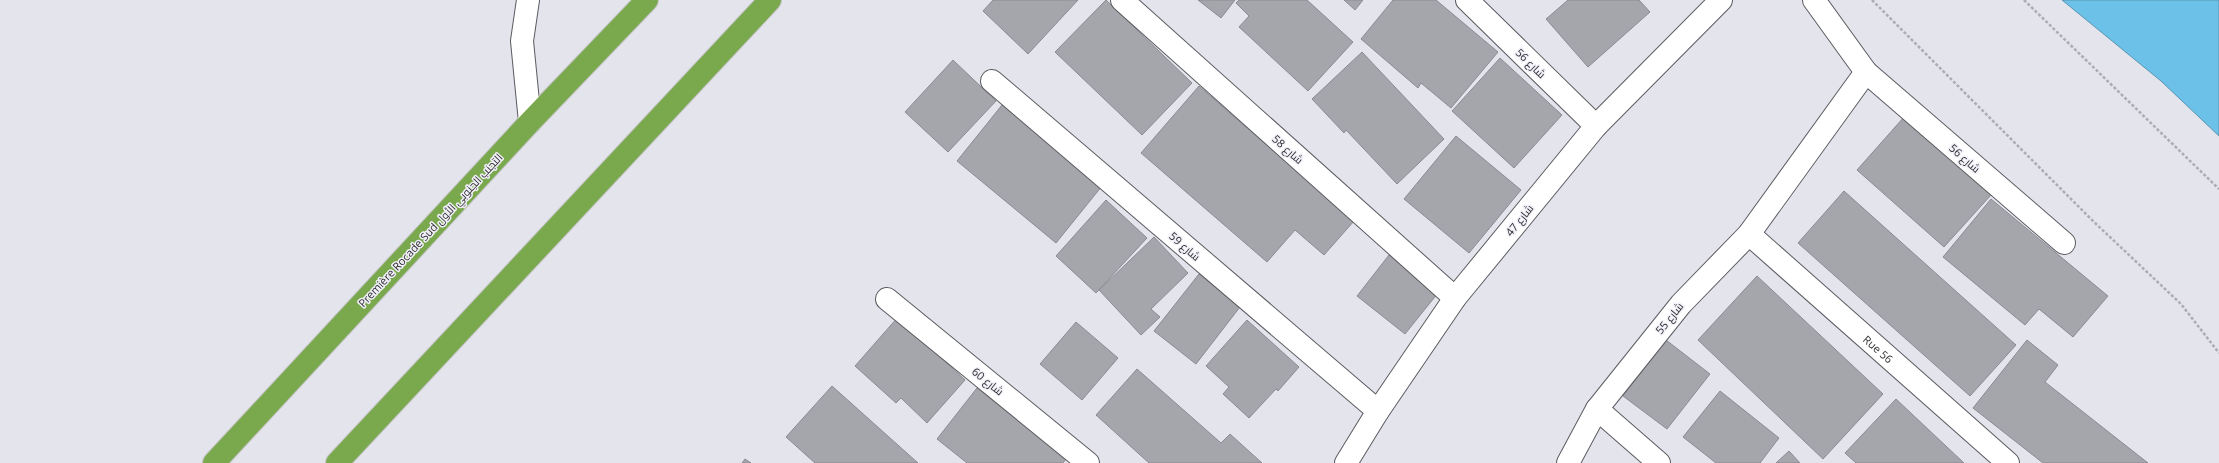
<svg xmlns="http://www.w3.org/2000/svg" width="2219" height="463" viewBox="0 0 2219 463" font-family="'Open Sans',Cairo,sans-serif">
<rect width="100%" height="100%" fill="#e4e4ec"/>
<path fill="#6cc1e9" stroke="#5995b2" d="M2062 0H2219V136L2161 81Z"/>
<path fill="#a5a5ac" stroke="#8b8b92" d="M993 0H1078L1028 54 983 11Z
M1106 0 1192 83 1142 135 1055 52Z
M1198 0H1235L1221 18Z
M1239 0H1307L1353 42 1308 91 1239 27 1249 16 1236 3Z
M1344 0H1363L1355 10Z
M1393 0H1436L1498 52 1451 108 1421 83 1418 88 1361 39Z
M1568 0H1639L1650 12 1588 67 1546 19Z
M1362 52 1444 139 1397 184 1346 130 1344 133 1312 99Z
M1500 58 1562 115 1514 168 1452 111Z
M953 60 996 101 948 152 905 112Z
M1199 86 1354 221 1324 255 1295 230 1267 262 1141 153Z
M1002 105 1102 186 1056 243 957 161Z
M1904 117 1991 195 1944 247 1857 170Z
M1456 136 1521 190 1469 253 1404 199Z
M1844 191 2016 345 1970 396 1798 243Z
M1991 199 2108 296 2073 337 2039 309 2025 325 1943 257Z
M1106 200 1147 238 1096 293 1056 256Z
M1154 237 1188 273 1151 309 1160 317 1141 335 1099 290Z
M1389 255 1438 293 1405 334 1357 296Z
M1199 274 1240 307 1196 364 1154 331Z
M1757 276 1883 394 1823 459 1698 340Z
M898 317 965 380 927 423 901 398 896 403 855 366Z
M1247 320 1299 367 1278 391 1276 389 1249 418 1223 394 1229 387 1206 366Z
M1076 322 1118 358 1082 400 1040 364Z
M1666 340 1710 374 1667 429 1623 396Z
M2027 340 2058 365 2045 382 2148 463H2043L1973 408Z
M1137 369 1221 443 1230 434 1262 463H1149L1096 415Z
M832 386 918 463H815L786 437Z
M977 388 1066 459 1063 463H967L937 439Z
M1720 391 1779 438 1760 463H1716L1683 437Z
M1896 399 1964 463H1856L1845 453Z
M1789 451 1800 463H1776Z
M745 459 751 463H742Z"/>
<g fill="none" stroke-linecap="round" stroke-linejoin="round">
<defs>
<g id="street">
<path d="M528 0 522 41 530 122"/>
<path d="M1122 0 1455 298"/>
<path d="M1467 0 1596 126"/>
<path d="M1814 0 1866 72 2064 243"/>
<path d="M992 81 1378 411"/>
<path id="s1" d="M1749 234 2008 463"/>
<path d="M887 299 1088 463"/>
<path d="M1597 409 1659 463"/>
<path d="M1346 463 1378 411 1455 298 1596 126 1721 0"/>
<path d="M1568 463 1597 409 1681 304 1749 234 1866 72"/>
</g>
<path id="highway" d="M214 463 530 122 647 0
M337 463 770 0"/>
</defs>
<use href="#street" stroke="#5b5b61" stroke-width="24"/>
<use href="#highway" stroke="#c4c4c5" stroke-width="24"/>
<path stroke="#acacb3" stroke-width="2.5" stroke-dasharray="3 2" stroke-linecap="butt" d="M1872 0 2094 222 2181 304 2219 353
M2024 0 2219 189"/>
<use href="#street" stroke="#fff" stroke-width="22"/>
<use href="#highway" stroke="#7aa94d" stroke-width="22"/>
</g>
<g text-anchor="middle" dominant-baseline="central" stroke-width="3" stroke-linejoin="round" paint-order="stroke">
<g font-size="11" fill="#2e2e31" stroke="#f2f1f9">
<text transform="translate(1531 63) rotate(44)">شارع 56</text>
<text transform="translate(1288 149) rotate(42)">شارع 58</text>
<text transform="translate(1965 158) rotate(41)">شارع 56</text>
<text transform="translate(1519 220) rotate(-51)">شارع 47</text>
<text transform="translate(430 230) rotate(-47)">Première Rocade Sud التجنب الجنوبي الأول</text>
<text transform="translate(1185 246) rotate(41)">شارع 59</text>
<text transform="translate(1669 318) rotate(-51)">شارع 55</text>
<text stroke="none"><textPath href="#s1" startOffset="173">Rue 56</textPath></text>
<text transform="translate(988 381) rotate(39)">شارع 60</text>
</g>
</g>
</svg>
